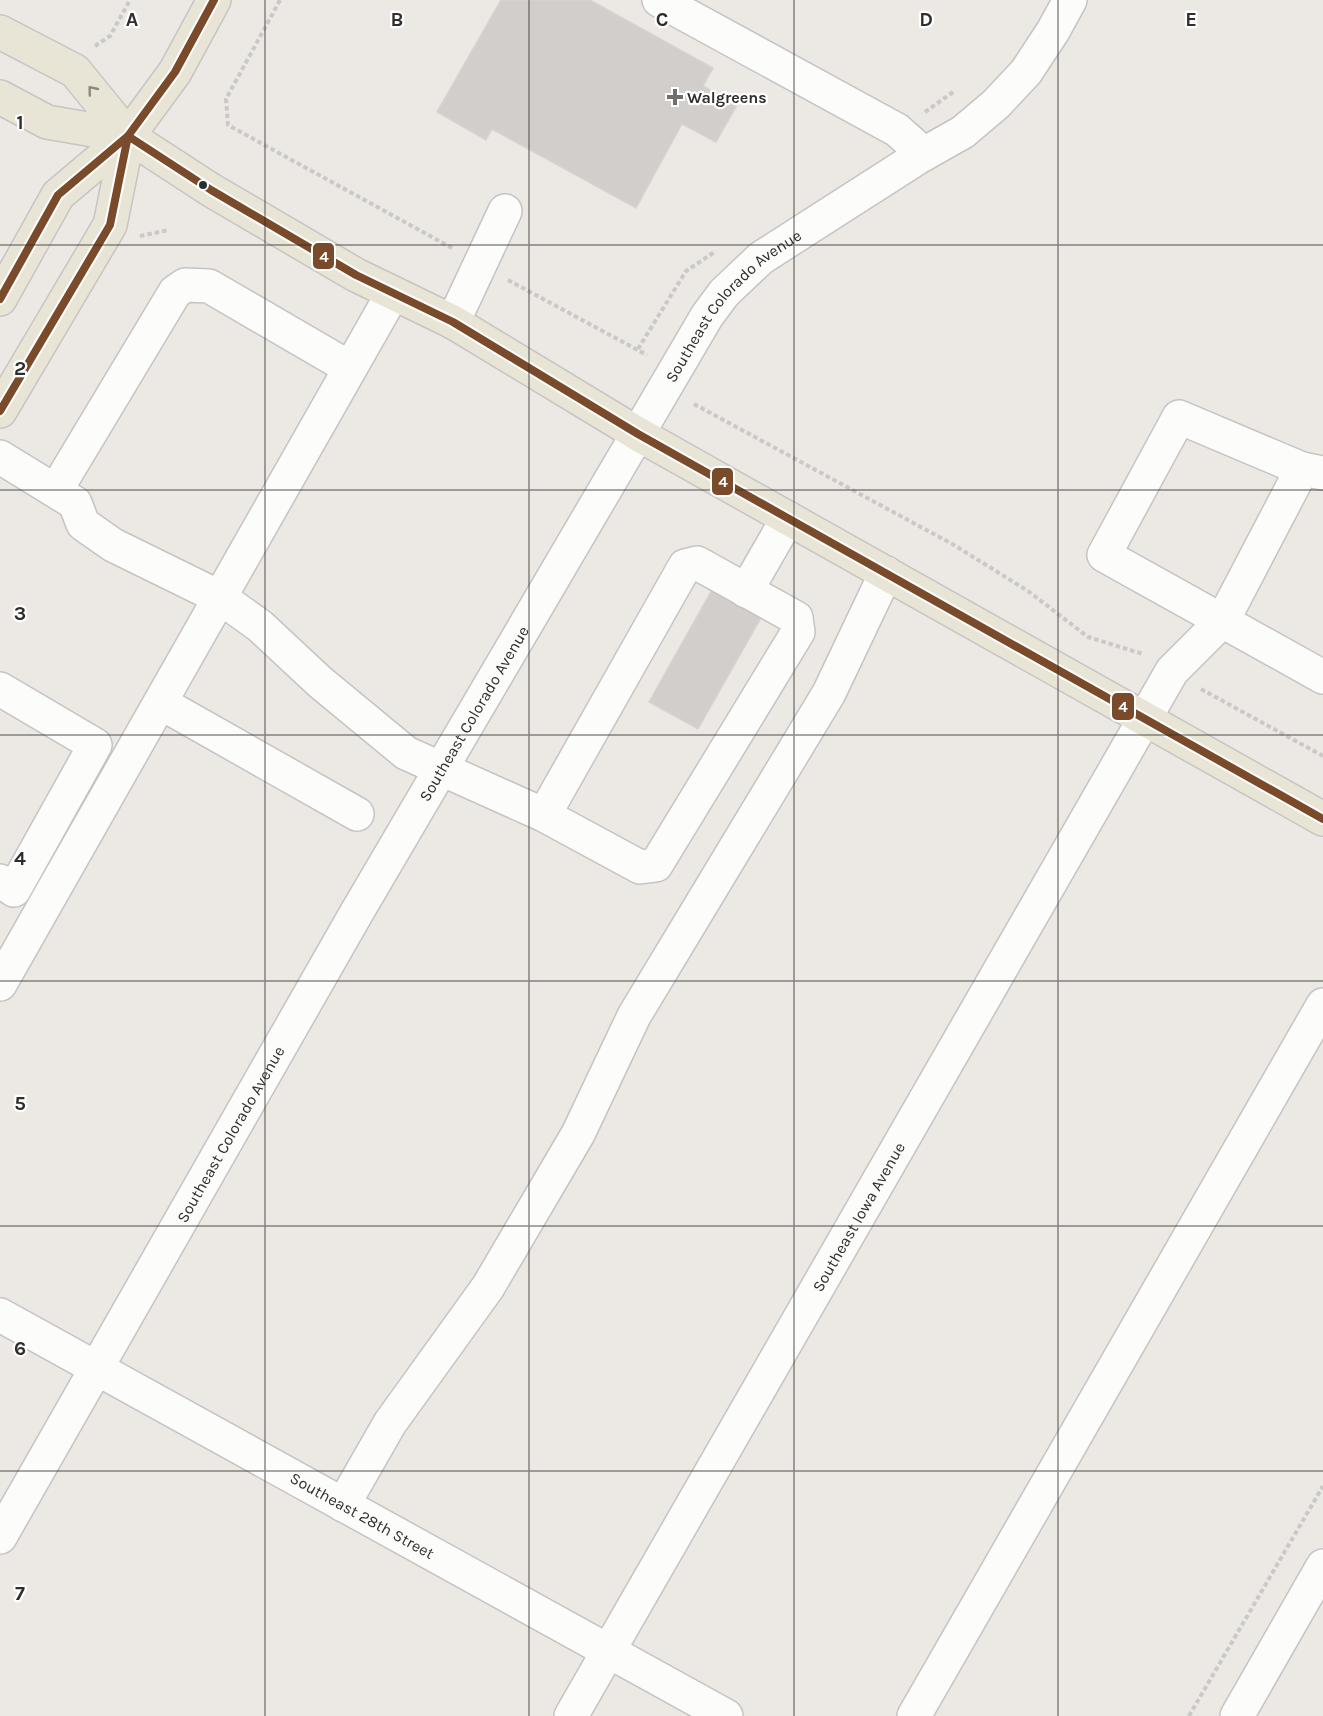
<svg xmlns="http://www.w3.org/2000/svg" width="1323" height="1716" viewBox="0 0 1323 1716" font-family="Karla,sans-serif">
<rect width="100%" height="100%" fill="#ece8e4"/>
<path fill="#d1cecb" stroke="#d7d4d0" stroke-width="1.5" d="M501 0H590L713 68 703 86 737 105 716 142 682 124 636 208 492 129 486 140 437 112Z
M713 588 762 616 698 729 649 702Z"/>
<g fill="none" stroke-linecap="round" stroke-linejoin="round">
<defs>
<g id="minor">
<path d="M659 0 897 130 924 154"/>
<path d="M453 322 505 211"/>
<path d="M0 457 75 503 83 524 113 545 221 598 260 626 320 682 406 753 544 815 640 867 656 865 798 632 796 618 697 563 685 566 544 815"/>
<path d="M1323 473 1302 469 1179 417 1104 555 1323 677"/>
<path d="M56 490 175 292 185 285 209 286 350 368"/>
<path d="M746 591 788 518"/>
<path d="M0 689 95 745 14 890 0 881"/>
<path d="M161 703 357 814"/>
<path d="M0 984 393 293"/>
<path id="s1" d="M0 1315 726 1716"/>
<path d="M343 1505 390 1423 488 1287 578 1134 634 1016 829 693 886 573"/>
<path id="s2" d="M0 1537 357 912 707 316 724 293 761 258 917 158 963 132 996 104 1026 72 1053 31 1070 0"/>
<path id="s3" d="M571 1716 1172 671 1223 620 1302 469"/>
<path d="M914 1716 1323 1005"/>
<path d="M1237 1716 1323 1566"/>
</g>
<path id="major" d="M0 32 75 71 128 136 211 190 356 275 453 322 638 434 1323 819
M0 97 47 122 128 136
M0 299 58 195 128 136 175 72 214 0
M0 411 110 225 128 136"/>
</defs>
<use href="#minor" stroke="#c5c4c5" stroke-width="36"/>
<use href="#major" stroke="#c6c5c4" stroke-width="36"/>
<path stroke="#c9c9c8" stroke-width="4" stroke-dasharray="4.5 3" stroke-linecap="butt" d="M280 0 226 99 228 125 452 248
M95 46 110 36 130 0
M925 112 953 92
M140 236 169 230
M508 280 647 355
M638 349 686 271 716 251
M694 404 954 545 1028 591 1088 637 1143 654
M1201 689 1323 756
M1189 1716 1323 1486"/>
<use href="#minor" stroke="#fcfcfb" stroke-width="33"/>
<use href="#major" stroke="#e8e4d6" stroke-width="33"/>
<defs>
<path id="bus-1" d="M128 136 211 190 356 275 453 322 638 434 1323 819
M0 299 58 195 128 136 175 72 214 0
M0 411 110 225 128 136"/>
</defs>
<use href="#bus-1" stroke="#fff" stroke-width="12"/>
<use href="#bus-1" stroke="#7a4b2a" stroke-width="8"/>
</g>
<defs><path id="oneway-chevron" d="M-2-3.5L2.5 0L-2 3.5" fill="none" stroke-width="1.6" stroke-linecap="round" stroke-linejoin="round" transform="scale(1.5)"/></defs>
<use stroke="#8b8982" href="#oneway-chevron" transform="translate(92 90) rotate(-129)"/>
<path fill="none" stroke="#2e2e2e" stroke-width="1.5" stroke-opacity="0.55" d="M265 0V1716M529 0V1716M794 0V1716M1058 0V1716M0 245H1323M0 490H1323M0 735H1323M0 981H1323M0 1226H1323M0 1471H1323"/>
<path fill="#706f6e" stroke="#fff" stroke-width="2" d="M672 88h6v6h6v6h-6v6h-6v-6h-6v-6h6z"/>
<circle fill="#2e2e2e" stroke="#fff" stroke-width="2" cx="203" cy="185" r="5"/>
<g text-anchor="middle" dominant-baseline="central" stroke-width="4.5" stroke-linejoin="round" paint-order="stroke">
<g font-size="16" font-weight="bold" fill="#2e2e2e" stroke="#fff" text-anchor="start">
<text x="687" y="97">Walgreens</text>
</g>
<g font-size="16" fill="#2e2e2e" stroke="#fff">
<text stroke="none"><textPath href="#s2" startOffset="1436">Southeast Colorado Avenue</textPath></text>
<text stroke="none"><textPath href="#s2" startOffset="950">Southeast Colorado Avenue</textPath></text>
<text stroke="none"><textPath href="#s2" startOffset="464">Southeast Colorado Avenue</textPath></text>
<text stroke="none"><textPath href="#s3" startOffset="576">Southeast Iowa Avenue</textPath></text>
<text stroke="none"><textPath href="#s1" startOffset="414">Southeast 28th Street</textPath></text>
</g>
</g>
<g font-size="20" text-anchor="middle" font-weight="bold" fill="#2e2e2e" stroke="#fff" stroke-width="4.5" stroke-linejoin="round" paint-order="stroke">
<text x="132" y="26">A</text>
<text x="397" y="26">B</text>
<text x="662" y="26">C</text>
<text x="926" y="26">D</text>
<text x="1191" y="26">E</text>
<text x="20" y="129">1</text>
<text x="20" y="375">2</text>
<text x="20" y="620">3</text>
<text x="20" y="865">4</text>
<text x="20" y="1110">5</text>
<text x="20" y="1355">6</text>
<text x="20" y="1600">7</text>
</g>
<g stroke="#fff" stroke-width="2">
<rect x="312" y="242" width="23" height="28" rx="6" fill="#7a4b2a"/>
<rect x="711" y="467" width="23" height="29" rx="6" fill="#7a4b2a"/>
<rect x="1111" y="692" width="24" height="29" rx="6" fill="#7a4b2a"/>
</g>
<g font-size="16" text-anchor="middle" font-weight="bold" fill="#fff">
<text x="324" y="262">4</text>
<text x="723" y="487">4</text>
<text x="1123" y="712">4</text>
</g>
</svg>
